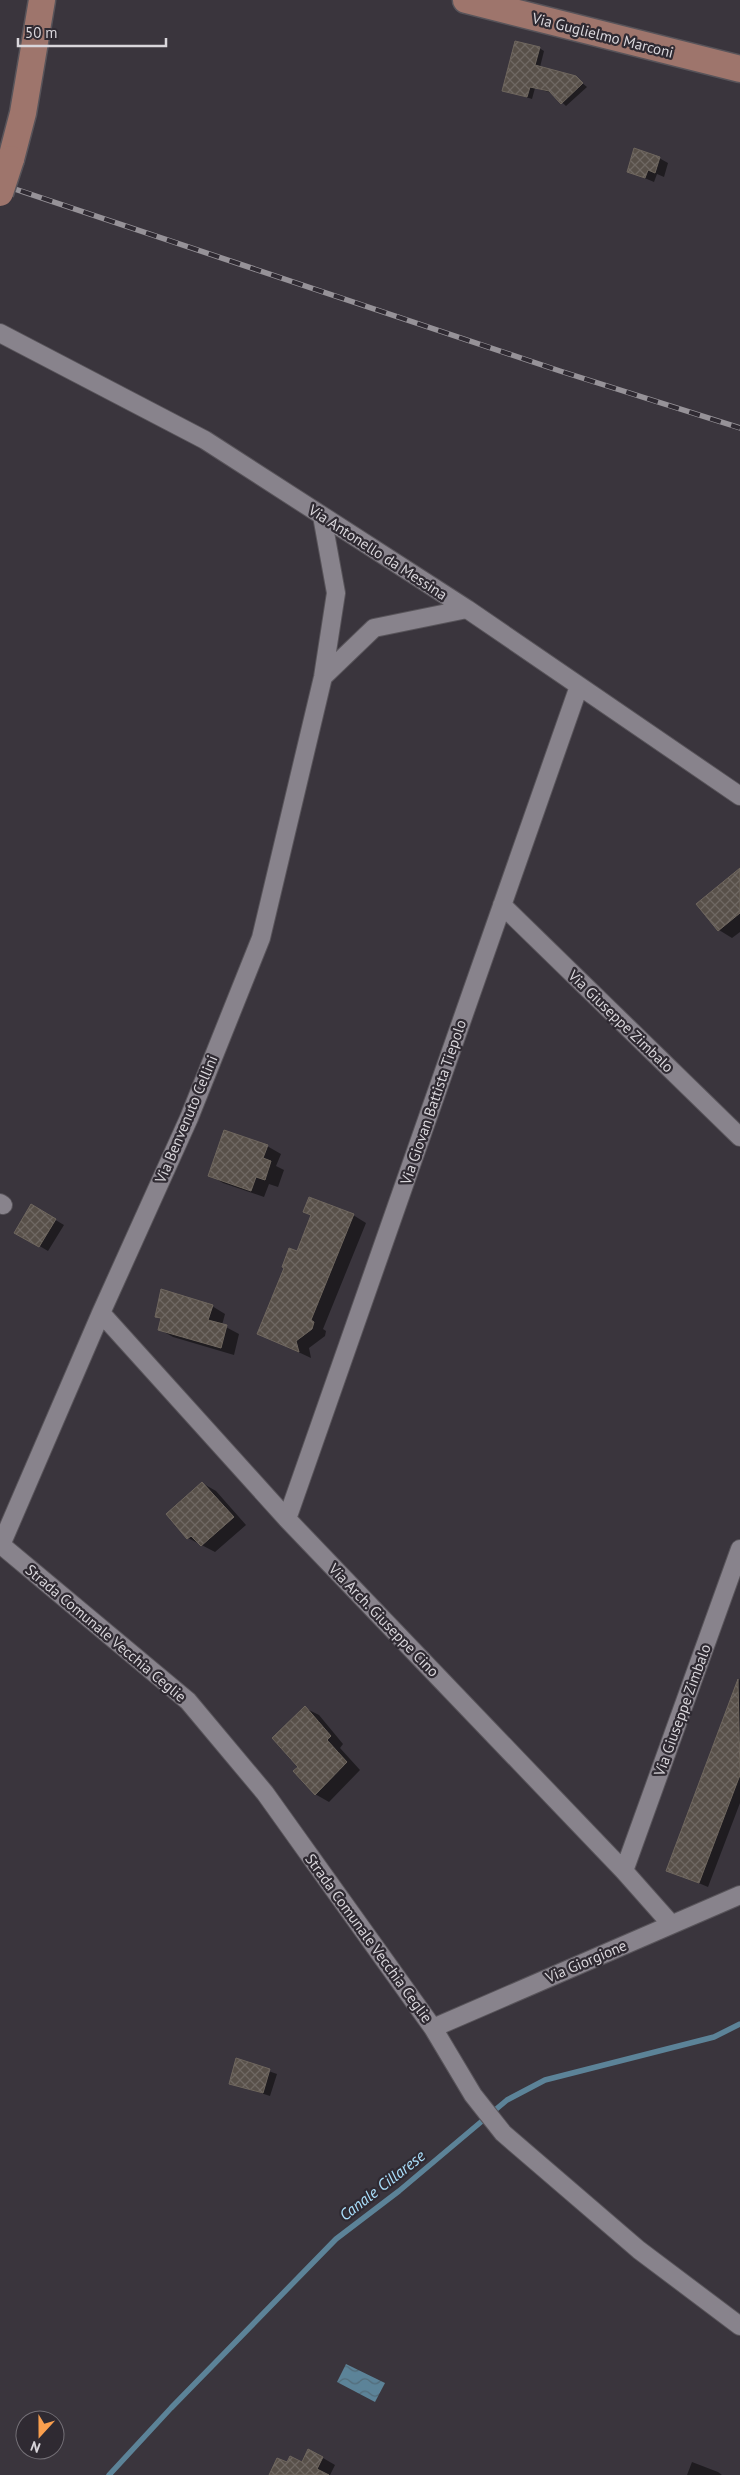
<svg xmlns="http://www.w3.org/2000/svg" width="740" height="2475" viewBox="0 0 740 2475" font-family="'PT Sans',sans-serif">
<defs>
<pattern id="water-waves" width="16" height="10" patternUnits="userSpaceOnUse" patternTransform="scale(1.25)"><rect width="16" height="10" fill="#5c8398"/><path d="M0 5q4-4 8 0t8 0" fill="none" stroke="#536c7a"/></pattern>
<pattern id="building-cross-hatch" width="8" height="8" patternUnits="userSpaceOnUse" patternTransform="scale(1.25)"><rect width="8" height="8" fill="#585049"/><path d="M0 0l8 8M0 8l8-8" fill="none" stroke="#6f6863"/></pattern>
</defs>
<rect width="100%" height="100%" fill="#3a353d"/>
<path fill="url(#water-waves)" d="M346 2364 385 2383 375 2402 337 2382Z"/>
<path fill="#0007" d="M539 48 544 51 540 67 575 77 587 87 566 106 552 93 535 88 532 99 504 90Z
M659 158 668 163 664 177 657 174 654 182 628 171Z
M740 870V932L732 938 719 930 698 904Z
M267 1146 281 1154 276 1166 284 1170 278 1187 269 1184 264 1197 223 1183 210 1175Z
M32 1206 64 1225 48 1251 16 1232Z
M305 1212 353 1215 366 1223 323 1329 326 1331 325 1336 309 1348 311 1358 258 1333 298 1253 312 1216Z
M212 1306 225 1314 222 1325 239 1334 234 1355 173 1337 159 1329 162 1319 157 1316Z
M202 1483 216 1491 246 1525 215 1552 188 1538Z
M740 1678V1803L708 1887 668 1870Z
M305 1708 319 1715 343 1744 340 1748 360 1770 329 1802 315 1794 299 1767Z
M237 2060 277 2074 270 2096 230 2083Z
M323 2458 335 2465 330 2475H272L287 2464H302Z
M692 2462 718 2472 722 2475H687Z"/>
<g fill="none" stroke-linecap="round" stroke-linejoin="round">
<path stroke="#5c8398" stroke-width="5.5" d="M109 2475 171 2408 336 2239 399 2191 507 2100 545 2080 714 2037 740 2024"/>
</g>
<path fill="url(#building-cross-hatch)" stroke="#6e665e" d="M515 41 540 47 535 65 576 76 583 83 561 104 549 91 530 87 527 97 502 91Z
M634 148 660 157 655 173 648 170 645 178 627 172Z
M740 868V913L718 931 696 904Z
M224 1130 268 1145 263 1158 271 1161 265 1180 256 1177 251 1191 208 1176Z
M309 1197 354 1214 311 1320 314 1322 312 1329 296 1341 299 1352 257 1334 284 1268 282 1267 289 1248 297 1251 311 1215 303 1212Z
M31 1204 56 1219 39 1247 14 1233Z
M161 1289 213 1305 208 1320 227 1325 221 1348 158 1330 161 1318 155 1317Z
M202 1482 234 1517 201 1546 191 1536 187 1539 166 1514Z
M738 1679 740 1775 699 1883 666 1871Z
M305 1706 331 1736 327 1740 347 1762 315 1795 293 1771 298 1767 272 1738Z
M236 2058 270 2069 263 2093 229 2084Z
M308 2449 323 2457 317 2469 329 2475H269L277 2458 287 2462 290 2456 302 2462Z"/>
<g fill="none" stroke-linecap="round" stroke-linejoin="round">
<defs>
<path id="street" d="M0 333 205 440 467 609 740 796
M323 677 374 628 467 609
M502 905 740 1137
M0 1203 3 1205
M101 1313 287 1519 624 1871 671 1924
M287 1519 579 686
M0 1544 188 1701 265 1793 433 2028 473 2095 503 2133 639 2250 740 2326
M1 1545 101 1313 189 1118 261 938 323 677 336 593 322 516
M624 1871 740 1549
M433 2028 740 1895"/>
<path id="secondary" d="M466 0 740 69
M11 159 23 113 42 0"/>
</defs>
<use href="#street" stroke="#58545a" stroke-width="20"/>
<use href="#secondary" stroke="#58545a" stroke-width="29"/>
<use href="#street" stroke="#88838c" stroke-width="18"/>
<use href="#secondary" stroke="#9e756c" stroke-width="26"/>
<defs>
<path id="rail" d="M0 184 560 371 740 428"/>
</defs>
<use href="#rail" stroke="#969298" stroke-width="5.5"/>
<use href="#rail" stroke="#2f2a32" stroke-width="4" stroke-dasharray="11" stroke-linecap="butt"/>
<defs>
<path id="secondary-bridge" d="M0 193 11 159"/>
</defs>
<use href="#secondary-bridge" stroke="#58545a" stroke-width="29" stroke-linecap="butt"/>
<use href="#secondary-bridge" stroke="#9e756c" stroke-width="26"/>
</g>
<g text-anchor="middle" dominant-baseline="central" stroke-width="4.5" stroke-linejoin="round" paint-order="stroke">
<g font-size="15" fill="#d9d6db" stroke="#2f2a32">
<text transform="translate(603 35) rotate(14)">Via Guglielmo Marconi</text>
<text transform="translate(378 552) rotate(33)">Via Antonello da Messina</text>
<text transform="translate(621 1021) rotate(44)">Via Giuseppe Zimbalo</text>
<text transform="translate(433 1102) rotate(-71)">Via Giovan Battista Tiepolo</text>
<text transform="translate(186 1119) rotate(-67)">Via Benvenuto Cellini</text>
<text transform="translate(384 1620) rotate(46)">Via Arch. Giuseppe Cino</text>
<text transform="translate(106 1633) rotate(40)">Strada Comunale Vecchia Ceglie</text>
<text transform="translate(682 1710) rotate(-70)">Via Giuseppe Zimbalo</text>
<text transform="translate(369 1938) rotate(54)">Strada Comunale Vecchia Ceglie</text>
<text transform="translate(586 1961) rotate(-23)">Via Giorgione</text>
</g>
<g font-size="16" font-style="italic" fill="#abe0fd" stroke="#2f2a32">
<text transform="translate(382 2185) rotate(-38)">Canale Cillarese</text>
</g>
</g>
<g transform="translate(40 2435) rotate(201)"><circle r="24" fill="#2f2a32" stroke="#736f76"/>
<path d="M0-4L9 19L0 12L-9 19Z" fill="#fa9f4e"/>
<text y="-8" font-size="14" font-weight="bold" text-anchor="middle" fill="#d9d6db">N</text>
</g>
<path d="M18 38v8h148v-8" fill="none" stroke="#d9d6db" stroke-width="2.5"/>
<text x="25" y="38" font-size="15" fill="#d9d6db" stroke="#2f2a32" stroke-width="4" paint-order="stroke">50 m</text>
</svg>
